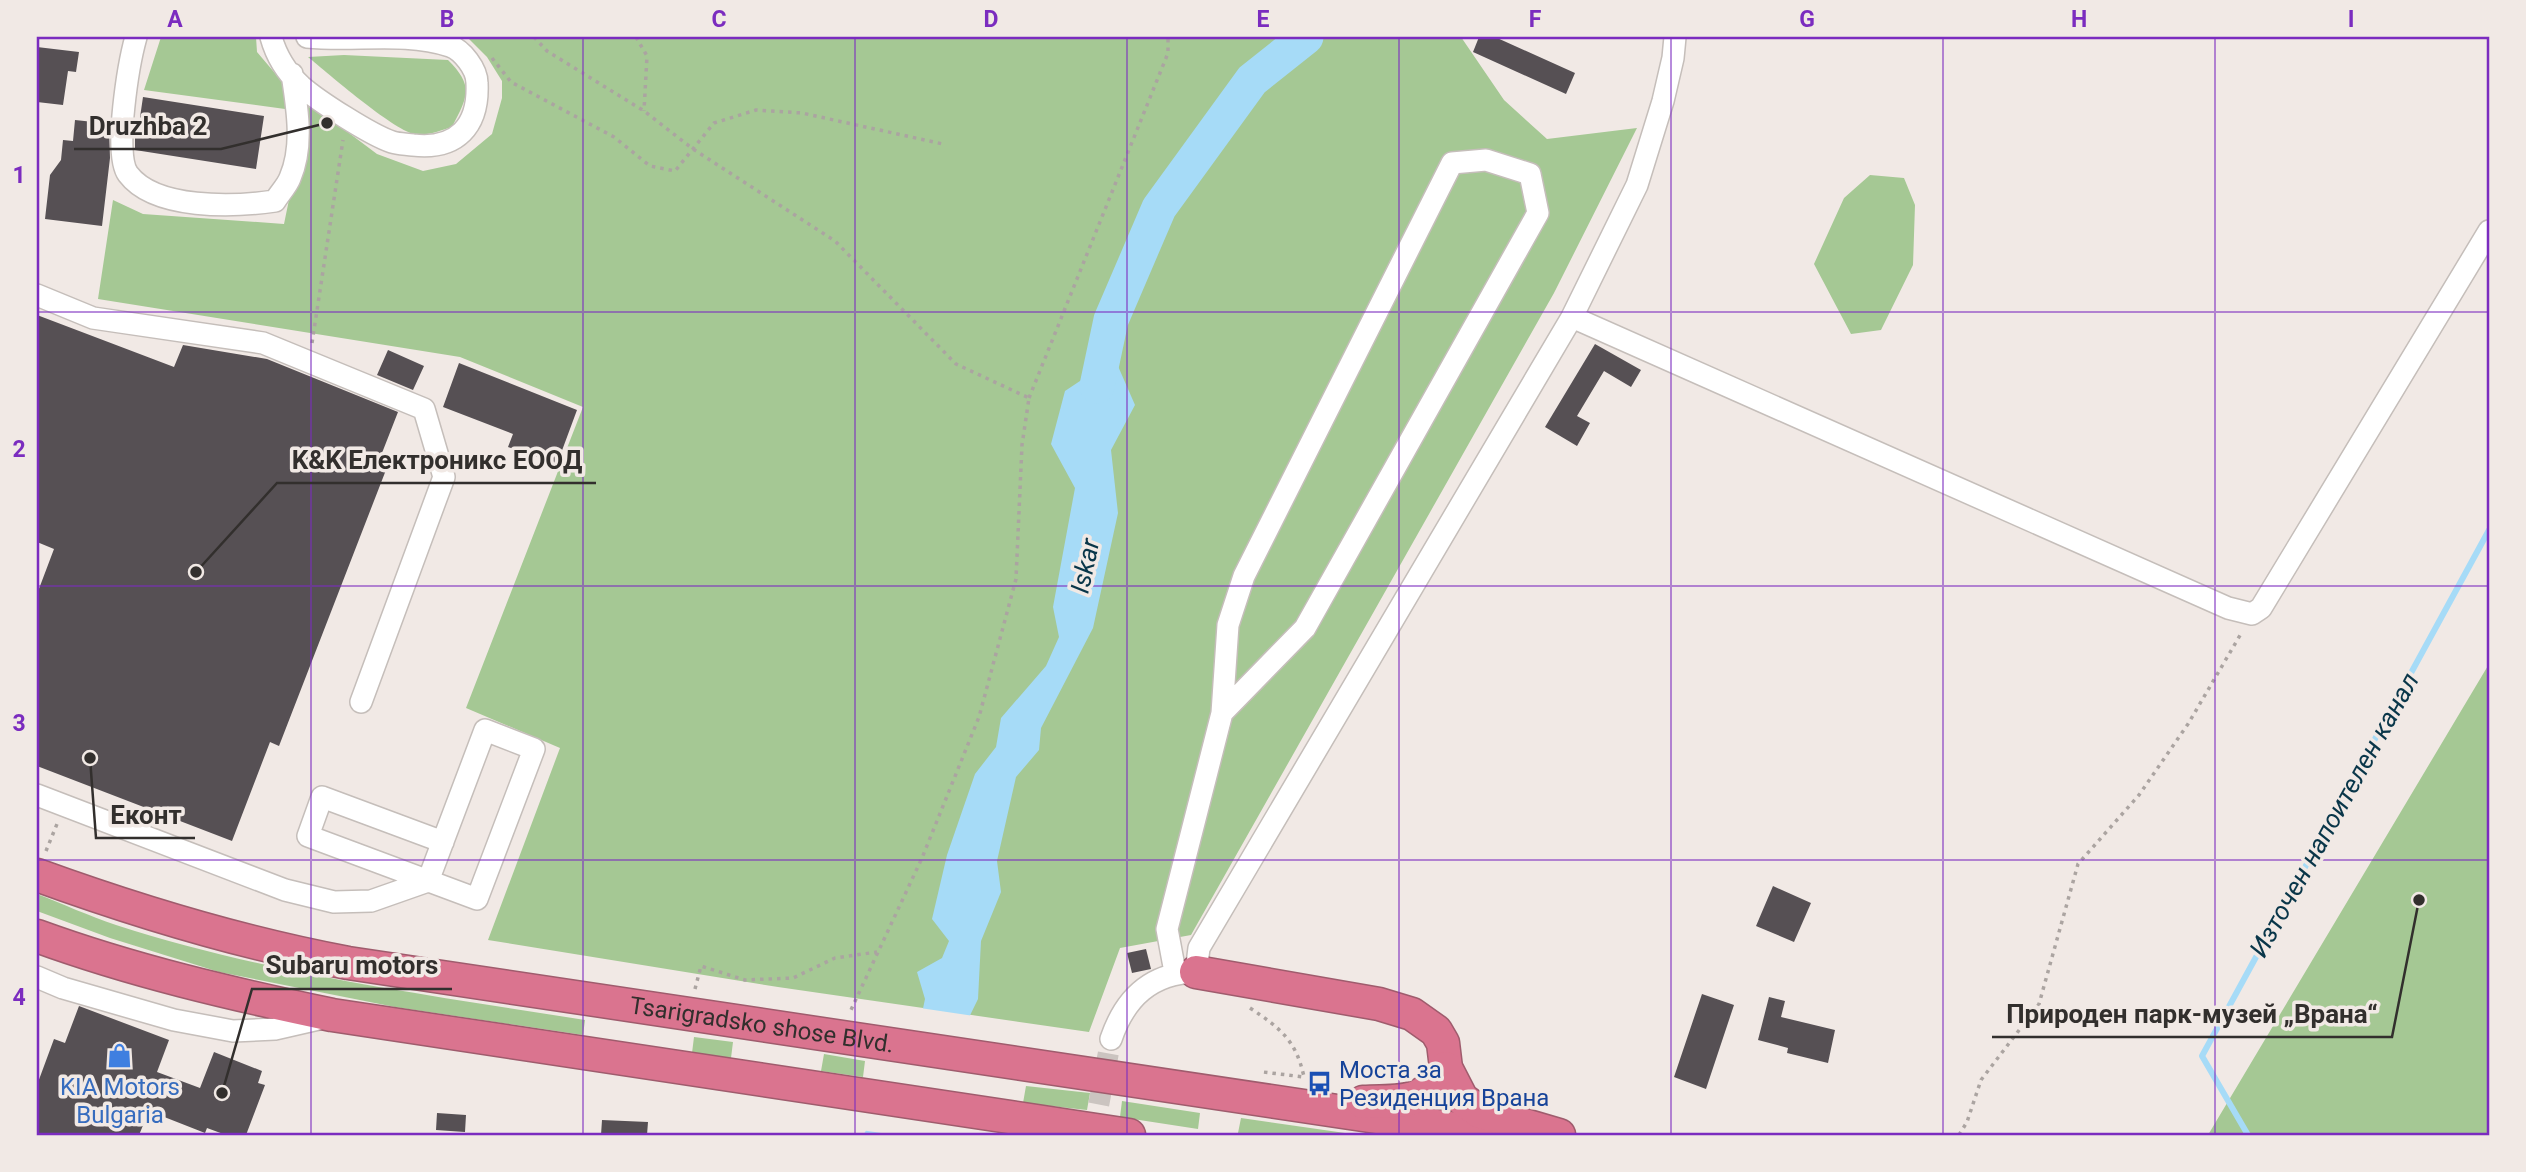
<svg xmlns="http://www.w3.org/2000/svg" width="2526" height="1172" viewBox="0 0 2526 1172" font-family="Roboto,sans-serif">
<rect width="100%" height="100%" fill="#f1e9e5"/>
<path fill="#a5c894" d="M161 37H256L257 52 285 85 377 154 423 171 456 164 492 134 502 98V81L487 57 469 39 458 37H1461L1504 100 1547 139 1637 128 1554 293 1191 935 1120 948 1089 1032 778 987 488 940 560 748 466 708 583 407 460 357 98 299 113 200 143 214 284 224 307 112 144 90Z
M344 55 448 60C474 86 468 96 452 127 439 131 428 136 414 134 392 129 329 74 308 57Z
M1870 175 1904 178 1915 205 1913 265 1881 330 1851 334 1814 264 1844 198Z
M2489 664V1135H2208Z
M37 894C63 904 89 916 116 925 268 974 428 995 585 1020L583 1035 395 1007 219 972 110 938 37 911Z
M694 1037 733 1042 731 1058 692 1053Z
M824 1054 865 1061 863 1077 821 1071Z
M1026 1086 1090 1093 1087 1110 1023 1103Z
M1122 1101 1200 1113 1198 1129 1120 1117Z
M1241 1118 1359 1135H1251L1238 1133Z"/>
<path fill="#a6dbf7" d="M1107 341 1135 405 1111 450 1118 513 1093 628 1041 728 1039 750 1016 777 997 861 1001 892 981 941 978 999 958 1040 938 1135H863L911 1065 925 999 917 972 942 958 949 941 932 919 947 855 975 774 996 747 1001 718 1046 666 1059 637 1053 607 1075 488 1051 444 1065 391 1089 375Z"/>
<path fill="#f1e9e5" d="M920 1008 974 1016 961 1041 942 1135H895L861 1130 907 1064Z"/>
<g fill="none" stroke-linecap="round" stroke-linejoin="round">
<path stroke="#a6dbf7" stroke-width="6" d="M2248 1135 2202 1056 2489 530"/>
<path stroke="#a6dbf7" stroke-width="35" d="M1097 386 1111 320 1159 208 1252 80 1306 37"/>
</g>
<path fill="#565054" d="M1479 37H1495L1575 73 1566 94 1473 52Z
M37 47 79 52 76 72 68 71 63 105 37 102Z
M143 97 264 116 256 169 135 150V131H138Z
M75 120 103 123V128H109L110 158 102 226 45 219 50 175 61 160 63 140 73 141Z
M37 315 174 367 183 345 267 359 398 412 382 453 391 457 279 746 270 742 232 841 37 766V594L54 549 37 542Z
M1595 344 1641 370 1631 387 1604 371 1577 416 1590 423 1577 446 1545 427Z
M388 350 424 366 413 390 377 375Z
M459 363 577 410 557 464 508 447 513 434 443 407Z
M1773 886 1811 903 1794 942 1756 926Z
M1146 949 1151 969 1132 973 1127 953Z
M1702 994 1734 1005 1706 1089 1674 1077Z
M1769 997 1785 1001 1781 1017 1835 1030 1828 1063 1787 1053 1788 1048 1758 1040Z
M79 1006 169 1040 157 1072 200 1088 214 1052 262 1071 258 1083 265 1085 246 1135H226L207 1128 205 1133 149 1111 139 1135H37V1085L54 1039 65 1043Z
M437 1113 466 1115 465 1132 436 1130Z
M602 1120 648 1122 647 1135H601Z"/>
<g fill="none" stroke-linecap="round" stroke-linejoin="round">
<path stroke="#cbc4c0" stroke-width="21" stroke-dasharray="21 10" stroke-linecap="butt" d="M1093 1135 1111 1039"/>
<defs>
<path id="minor" d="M136 37C129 62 113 154 128 174 155 210 234 207 275 201 279 194 287 186 290 178 304 146 297 107 292 74
M271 37C276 55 287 73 301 86 318 101 371 135 392 142 398 144 406 144 413 145 457 150 479 126 477 83 477 69 462 50 450 46 403 31 354 42 307 37
M37 295 93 318 263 343 424 409 444 477 361 702
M1572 317 2228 608 2252 614 2261 608 2489 231
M37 795 285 890 334 902 371 901 428 881 485 730 534 749 477 899 308 836 322 797 443 842
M1175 972 1167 929 1222 713 1228 625 1244 576 1452 163 1486 160 1530 174 1538 213 1305 628 1222 713
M37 977 63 988 174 1020 233 1031 275 1029 323 1018
M1111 1039C1125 998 1151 973 1196 972L1199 948 1572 317 1637 185 1663 101 1673 58 1675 37"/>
<g id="highway">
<path id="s1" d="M37 875C139 912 241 943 348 963L1497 1135"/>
<path d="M37 936C133 971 232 994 332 1015L1129 1135"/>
<path d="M1196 972 1379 1004 1412 1014 1436 1031 1443 1043 1446 1068 1462 1099 1480 1112 1559 1135"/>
<path d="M1363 1102C1406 1100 1421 1106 1446 1068"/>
</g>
</defs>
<use href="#minor" stroke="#c5beba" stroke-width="24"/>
<use href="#highway" stroke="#9f5c6d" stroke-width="35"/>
<path stroke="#aba4a1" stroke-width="3.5" stroke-dasharray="3.5 5" stroke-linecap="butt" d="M534 37 547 51 644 111 693 149 835 241 956 364 1029 398 1022 445 1016 579 979 717 922 858 850 1012
M636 37 647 56 644 111
M492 58 511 82 614 137 650 166 675 171 714 123 756 110 802 113 943 144
M312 343 343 140
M1029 398 1168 53V37
M46 851 57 824
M695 989 701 966 745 980 793 978 835 958 877 952
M1250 1008C1280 1028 1296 1040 1304 1077L1263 1072
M1959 1135 1967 1122 1981 1080 2039 1004 2078 864 2139 795 2188 724 2242 632"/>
<use href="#minor" stroke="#fff" stroke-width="21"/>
<use href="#highway" stroke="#da748f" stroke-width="32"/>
</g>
<path fill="none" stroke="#7b2cbf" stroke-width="2" stroke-opacity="0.55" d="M311 37V1135M583 37V1135M855 37V1135M1127 37V1135M1399 37V1135M1671 37V1135M1943 37V1135M2215 37V1135M37 312H2489M37 586H2489M37 860H2489"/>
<defs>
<symbol id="shop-bare" viewBox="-9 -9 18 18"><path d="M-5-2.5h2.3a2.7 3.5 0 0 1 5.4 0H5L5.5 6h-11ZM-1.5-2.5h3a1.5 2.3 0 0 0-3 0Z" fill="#3f7fe0" stroke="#f1e9e5" stroke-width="2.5" paint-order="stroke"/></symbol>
<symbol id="bus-bare" viewBox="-9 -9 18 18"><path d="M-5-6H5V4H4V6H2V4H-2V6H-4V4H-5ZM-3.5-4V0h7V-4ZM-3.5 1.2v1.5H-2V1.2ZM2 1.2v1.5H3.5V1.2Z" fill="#1a4fb4" stroke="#f1e9e5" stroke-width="2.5" paint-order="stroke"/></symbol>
</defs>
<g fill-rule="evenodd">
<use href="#shop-bare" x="102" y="1038" width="35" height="35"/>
<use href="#bus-bare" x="1302" y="1066" width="35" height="35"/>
</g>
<g text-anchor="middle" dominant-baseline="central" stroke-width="7" stroke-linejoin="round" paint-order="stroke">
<g font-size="24" fill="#322f2d" stroke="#f1e9e5">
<text stroke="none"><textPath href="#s1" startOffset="742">Tsarigradsko shose Blvd.</textPath></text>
</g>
<g font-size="24" fill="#164399" stroke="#f1e9e5" text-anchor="start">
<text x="1339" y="1070">Моста за<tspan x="1339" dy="28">Резиденция Врана</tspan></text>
</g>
<g font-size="24" fill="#366cbe" stroke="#f1e9e5">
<text x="120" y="1087">KIA Motors<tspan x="120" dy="28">Bulgaria</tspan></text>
</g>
<g font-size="26" font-style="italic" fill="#093649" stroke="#f1e9e5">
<text transform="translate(1085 566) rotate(-78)">Iskar</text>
<text transform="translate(2334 815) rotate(-61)">Източен напоителен канал</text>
</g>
</g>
<path fill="none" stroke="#322f2d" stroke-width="2.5" d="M327 123L221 149H74M196 572L277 483H596M90 758L96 838H195M222 1093L252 989H452M2419 900L2392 1037H1992"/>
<g fill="#322f2d" stroke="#f1e9e5" stroke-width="2.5">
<circle cx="327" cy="123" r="7"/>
<circle cx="196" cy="572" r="7"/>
<circle cx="90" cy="758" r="7"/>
<circle cx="222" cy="1093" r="7"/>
<circle cx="2419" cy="900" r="7"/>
</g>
<g font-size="26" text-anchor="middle" font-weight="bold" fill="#322f2d" stroke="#f1e9e5" stroke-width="7" stroke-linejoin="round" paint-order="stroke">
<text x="148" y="135">Druzhba 2</text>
<text x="437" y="469">K&amp;K Електроникс ЕООД</text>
<text x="146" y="824">Еконт</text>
<text x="352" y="974">Subaru motors</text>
<text x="2192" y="1023">Природен парк-музей „Врана“</text>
</g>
<rect width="2526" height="1172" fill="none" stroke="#f1e9e5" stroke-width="77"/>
<rect x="38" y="38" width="2450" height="1096" fill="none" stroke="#7b2cbf" stroke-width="2.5"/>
<g font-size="23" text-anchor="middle" font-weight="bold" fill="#7b2cbf">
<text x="175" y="27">A</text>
<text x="447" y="27">B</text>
<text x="719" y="27">C</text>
<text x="991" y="27">D</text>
<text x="1263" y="27">E</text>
<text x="1535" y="27">F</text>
<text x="1807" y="27">G</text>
<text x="2079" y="27">H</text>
<text x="2351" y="27">I</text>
<text x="19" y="183">1</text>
<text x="19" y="457">2</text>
<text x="19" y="731">3</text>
<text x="19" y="1005">4</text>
</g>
</svg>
